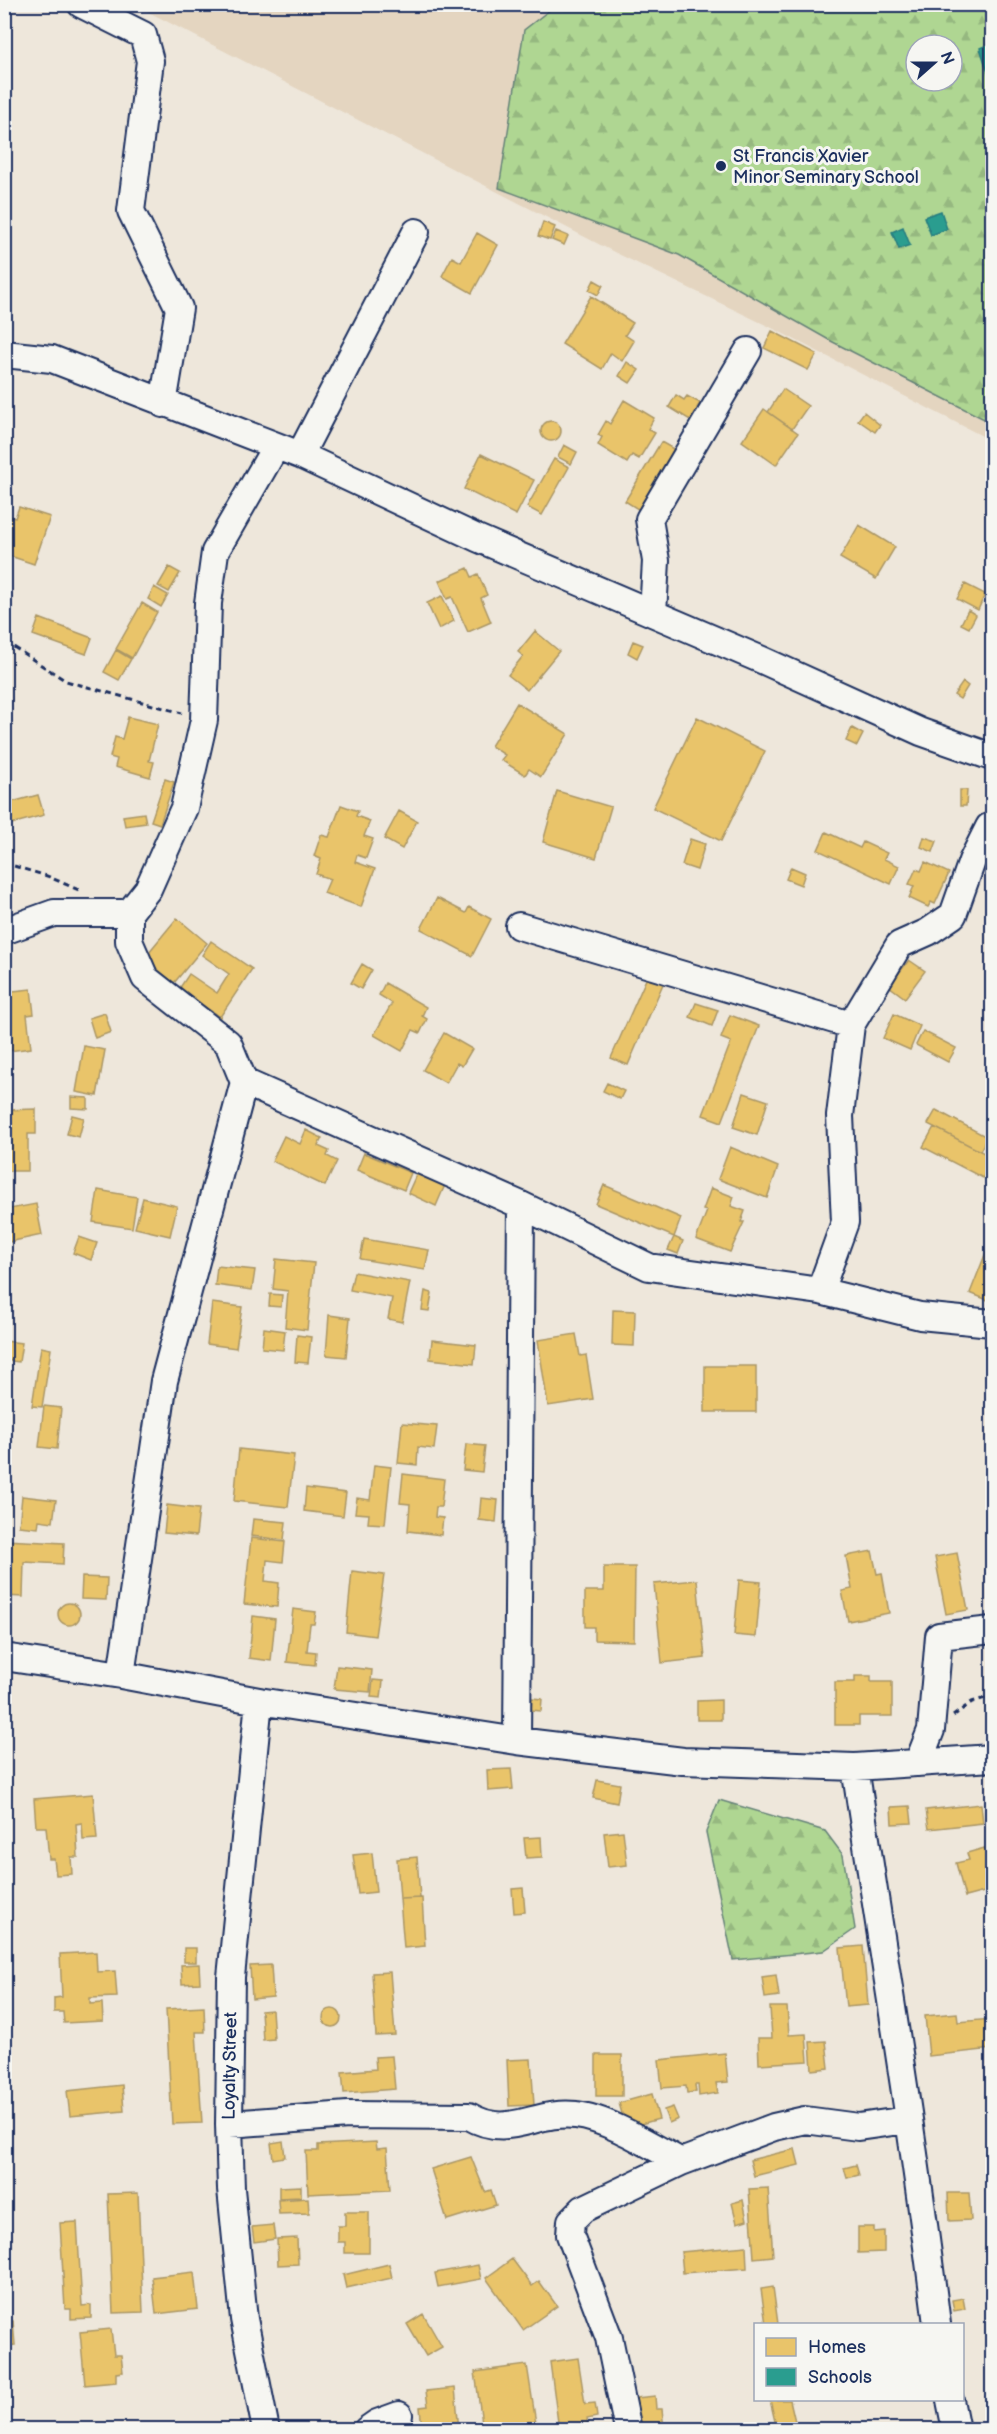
<svg xmlns="http://www.w3.org/2000/svg" width="997" height="2434" viewBox="0 0 997 2434" font-family="'Balsamiq Sans',sans-serif">
<defs>
<pattern id="forest-firs" width="22" height="20" patternUnits="userSpaceOnUse" patternTransform="scale(1.5)"><rect width="22" height="20" fill="#afd692"/><path d="M5 1l3.5 6h-7zM16 11l3.5 6h-7z" fill="#96b880"/></pattern>
</defs>
<rect width="100%" height="100%" fill="#eee7db"/>
<filter id="ink" filterUnits="userSpaceOnUse"><feTurbulence type="fractalNoise" baseFrequency=".0167" numOctaves="2"/><feDisplacementMap in="SourceGraphic" scale="12" xChannelSelector="R" yChannelSelector="G"/><feConvolveMatrix kernelMatrix="1 2 1 2 8 2 1 2 1" color-interpolation-filters="sRGB"/></filter>
<g filter="url(#ink)">
<path fill="#e4d5c0" fill-rule="evenodd" d="M135 5H992V441L770 327 614 252ZM916 45H952V81H916Z"/>
<path fill="url(#forest-firs)" stroke="#658278" stroke-width="1.5" fill-rule="evenodd" d="M556 5H992V423L829 340 679 255 499 188 524 30ZM916 45H952V81H916Z
M719 1800 825 1831 843 1855 855 1929 823 1951 733 1960 706 1832Z"/>
<path fill="#e9c46a" stroke="#ab9766" stroke-width="1.5" d="M543 222 555 227 550 240 538 236Z
M556 231 568 236 564 245 552 240Z
M477 233 498 245 472 293 442 276 452 257 461 262Z
M594 280 603 285 598 295 589 290Z
M591 296 633 323 625 335 634 341 622 361 611 353 602 369 562 344Z
M772 331 817 354 808 370 764 348Z
M627 362 639 370 630 383 619 376Z
M783 389 808 406 792 429 768 412Z
M676 395 684 400 687 396 700 403 697 408 702 411 695 423 669 407Z
M624 400 654 418 648 429 655 433 639 459 632 455 627 463 598 445 602 437 598 435 606 421 610 424Z
M764 409 798 433 776 465 742 441Z
M864 412 880 425 875 432 858 420Z
M541 431a10 10 0 1 1 20 0a10 10 0 1 1-20 0Z
M661 442 677 451 641 511 625 501Z
M564 445 577 452 571 464 558 457Z
M481 454 534 480 516 515 464 489Z
M554 459 569 467 542 515 527 507Z
M19 507 50 517 34 564 4 554 10 536 4 534V514L15 518Z
M859 525 895 547 876 579 840 558Z
M169 567 180 573 169 592 158 586Z
M468 568 472 577 478 574 487 595 481 598 491 622 468 632 452 597 447 599 439 581Z
M965 584 985 594 978 610 957 599Z
M154 587 168 595 161 607 148 599Z
M442 596 454 621 439 629 427 603Z
M142 603 157 612 132 658 116 649Z
M968 610 976 615 969 628 961 624Z
M39 618 92 638 86 654 33 635Z
M535 631 559 651 527 690 508 675 523 656 518 652Z
M633 641 643 645 637 658 628 653Z
M116 650 131 659 119 680 104 672Z
M963 682 968 686 960 699 954 695Z
M517 703 568 734 541 777 529 769 525 775 501 760 505 755 491 746Z
M128 717 158 724 149 761 154 762 150 777 115 767 117 759 110 757 115 737 122 739Z
M697 717 765 751 721 841 653 808Z
M852 728 863 734 857 746 846 741Z
M165 779 174 782 160 824 151 821Z
M960 790H967L966 806H960Z
M557 791 611 807 596 858 543 842Z
M38 795 44 815 4 826V804Z
M341 805 358 811 356 816 370 821 364 836 373 839 366 858 357 855 355 862 375 869 361 907 324 893 330 879 316 874 321 859 314 856 321 835 329 837Z
M399 811 417 821 402 849 384 839Z
M144 813 146 823 125 826 123 816Z
M826 832 860 848 863 842 887 853 884 859 899 866 891 884 818 850Z
M924 837 937 841 933 852 921 847Z
M690 839 705 844 697 870 682 865Z
M925 862 949 873 935 904 931 902 928 907 909 898 914 886 909 884 916 869 921 871Z
M791 867 805 873 801 885 786 879Z
M437 898 466 913 469 907 491 919 472 956 421 929Z
M177 918 207 943 174 983 144 958Z
M211 941 252 969 220 1017 179 989 189 974 217 993 229 974 202 955Z
M909 960 925 971 905 998 889 986Z
M362 964 372 970 361 989 351 983Z
M647 977 663 984 628 1065 611 1058Z
M385 983 426 1007 422 1016 427 1019 420 1033 413 1030 402 1051 374 1035 392 1003 379 995Z
M31 989 34 1014 27 1015 31 1048 9 1051 4 1017V992Z
M696 1003 718 1010 712 1026 690 1017Z
M105 1013 111 1032 95 1038 89 1018Z
M894 1014 920 1026 910 1050 883 1038Z
M730 1015 759 1026 722 1122 703 1115 731 1042 721 1038Z
M923 1031 956 1048 948 1062 916 1045Z
M444 1033 472 1049 462 1066 457 1063 446 1083 423 1070Z
M84 1046 105 1050 97 1096 76 1092Z
M607 1083 624 1091 620 1099 603 1091Z
M744 1093 768 1101 757 1135 733 1127Z
M71 1097 88 1098V1109L71 1108Z
M36 1109V1134H28V1171H4V1110Z
M936 1110 987 1137 980 1151 928 1124Z
M72 1115 84 1118 79 1137 67 1134Z
M934 1127 992 1157 983 1178 923 1147Z
M306 1130 322 1138 318 1146 329 1151 327 1156 337 1161 325 1186 272 1161 284 1136 300 1144Z
M730 1147 778 1167 767 1198 718 1179Z
M364 1153 411 1173 404 1190 357 1170Z
M417 1173 445 1185 436 1206 408 1193Z
M604 1185 681 1218 674 1237 596 1204Z
M711 1188 734 1197 731 1206 745 1211 741 1222H744L730 1252 696 1239 707 1211 703 1210Z
M98 1190 137 1197 132 1228 93 1222Z
M143 1198 177 1206 170 1236 135 1228Z
M36 1204 42 1235 4 1243V1210Z
M79 1237 97 1243 91 1260 73 1253Z
M674 1237 683 1241 678 1254 668 1250Z
M992 1237V1295L990 1301 970 1293Z
M364 1239 429 1250 425 1270 360 1259Z
M276 1259 314 1263 307 1330 285 1327 288 1291 273 1289Z
M217 1266 255 1270 252 1290 215 1285Z
M354 1272 410 1282 402 1322 388 1319 392 1298 350 1290Z
M425 1291 432 1293 429 1311 422 1310Z
M270 1294 282 1295 281 1307 269 1306Z
M212 1303 242 1307 236 1348 207 1344Z
M613 1310 635 1311 634 1346 612 1345Z
M329 1315 350 1318 346 1357 326 1355Z
M264 1328 285 1331 283 1350 262 1348Z
M576 1334 580 1356 586 1355 593 1399 548 1406 538 1340Z
M297 1335 311 1337 308 1363 295 1362Z
M432 1340 476 1345 474 1364 430 1359Z
M4 1341 22 1343 19 1362 4 1360Z
M41 1347 51 1349 42 1407 32 1406Z
M705 1366H756V1412H705Z
M44 1406 61 1408 57 1449 39 1447Z
M402 1423 437 1426 434 1449 418 1447 417 1465 398 1463Z
M466 1444 485 1446 482 1472 463 1470Z
M239 1449 294 1455 288 1507 234 1501Z
M374 1465 391 1467 385 1524 368 1523 369 1514 355 1513 357 1498 370 1500Z
M403 1474 444 1479 441 1507H436L435 1517 443 1518 441 1535 408 1531 410 1504 400 1503Z
M306 1488 346 1493 343 1516 304 1511Z
M22 1496 56 1500 53 1522 39 1520 38 1528 19 1526Z
M481 1498 498 1500 496 1522 479 1520Z
M167 1505 199 1509 196 1536 164 1533Z
M253 1519 286 1522 284 1540 251 1536Z
M251 1538 285 1542 283 1562 267 1560 265 1581 279 1583 277 1607 244 1604Z
M4 1540 64 1543 63 1564 24 1562 23 1597 4 1596Z
M872 1551 877 1574 882 1573 889 1613 848 1621 842 1591 852 1589 846 1556Z
M957 1553 968 1610 946 1614 935 1557Z
M604 1567H635L634 1641 594 1640V1627H585V1591H604Z
M352 1571 384 1575 375 1636 346 1632Z
M82 1577 107 1578 106 1600 81 1599Z
M697 1580 705 1658 662 1663 654 1584Z
M739 1580 761 1582 756 1637 734 1635Z
M58 1614a11 11 0 1 1 22 0a11 11 0 1 1-22 0Z
M293 1609 316 1612 314 1624H310L307 1651 316 1652 315 1665 287 1662Z
M253 1616 275 1619 271 1661 249 1658Z
M337 1666 372 1670 370 1692 334 1689Z
M855 1676H871V1682H892V1716H859V1725H835V1682H855Z
M373 1680 383 1681 381 1698 371 1697Z
M532 1698 542 1699 541 1711 531 1710Z
M721 1700V1720H697V1701Z
M511 1769 513 1789 488 1791 487 1770Z
M597 1780 620 1784 617 1803 593 1798Z
M93 1794 97 1839 83 1840 82 1823 76 1824 78 1857H71L72 1874 56 1875 54 1859H49L46 1827H36L34 1799Z
M981 1804 983 1823 929 1829 926 1810Z
M910 1806 912 1823 892 1824 891 1807Z
M623 1831 627 1865 608 1867 604 1833Z
M541 1837 542 1857 526 1858 524 1838Z
M988 1847 989 1854 992 1853V1890L965 1897 956 1863 969 1860 967 1853Z
M372 1853 376 1892 358 1894 353 1855Z
M417 1857 420 1898 400 1899 397 1859Z
M523 1888 525 1912 514 1913 512 1889Z
M422 1898 425 1946 404 1948 400 1899Z
M863 1946 868 2005 846 2007 840 1948Z
M184 1948H196V1962H184Z
M96 1952 97 1972 115 1971 117 1997 90 1998V2004L102 2003 103 2021 64 2023 63 2012H54V1998L62 1997 60 1954Z
M199 1964 200 1983 182 1984 181 1965Z
M271 1965 273 1997 252 1999 250 1966Z
M390 1972 395 2035 376 2036 372 1973Z
M776 1975 779 1996 765 1998 762 1977Z
M204 2007 205 2032H196L202 2123 172 2124 166 2009Z
M770 2007H787L789 2035 806 2034 808 2061 759 2064 758 2038H772Z
M323 2018a9 9 0 1 1 18 0a9 9 0 1 1-18 0Z
M272 2010 274 2039 263 2040 261 2011Z
M957 2013 958 2022 992 2019V2049L929 2056 925 2016Z
M826 2041 829 2068 812 2070 810 2042Z
M725 2053 728 2082 716 2083 718 2093 699 2096 698 2085H695L696 2092 687 2093 686 2086 662 2088 659 2060Z
M596 2055H622V2096H596Z
M392 2056 395 2089 344 2093 342 2072 376 2069 375 2057Z
M531 2059 534 2105 509 2106 507 2060Z
M122 2085 124 2111 70 2116 67 2091Z
M652 2094 659 2119 626 2128 619 2103Z
M673 2107 678 2119 669 2123 664 2110Z
M283 2141 285 2157 273 2159 271 2143Z
M376 2142 377 2149 387 2148 390 2190 308 2194 306 2151H318V2145Z
M795 2149 799 2165 754 2176 750 2160Z
M471 2157 485 2192 491 2190 496 2205 447 2220 431 2169Z
M856 2165 859 2175 847 2178 844 2168Z
M301 2186V2197L279 2198V2187Z
M768 2188 773 2256 754 2258 749 2189Z
M138 2193 143 2312 113 2313 108 2194Z
M948 2193H969L971 2220 949 2221Z
M308 2198 309 2213 279 2214 278 2200Z
M743 2200 747 2220 737 2223 732 2203Z
M345 2212H369V2253H345V2242H338V2226H345Z
M77 2222 82 2306 91 2305V2318L71 2319V2309H65L60 2223Z
M273 2225 275 2239 254 2242 252 2227Z
M858 2227H874V2232L884 2231V2252L858 2253Z
M297 2238 298 2264 278 2265 277 2239Z
M746 2246 747 2268 683 2273 681 2252Z
M512 2259 532 2286 539 2281 557 2306 523 2330 486 2278Z
M389 2264 392 2278 346 2288 343 2275Z
M478 2265 481 2279 438 2287 435 2273Z
M194 2272 198 2309 156 2314 152 2277Z
M773 2287 778 2324H766L761 2289Z
M963 2298 965 2309 954 2311 952 2300Z
M423 2314 442 2347 426 2356 407 2324Z
M13 2321 15 2345 4 2346V2322Z
M111 2329 114 2355H121L123 2372 116 2373V2382L85 2385 80 2332Z
M578 2358 585 2404 595 2403 597 2417 587 2419 588 2430H559L550 2362Z
M527 2365 537 2430H483L475 2372Z
M455 2388 459 2430H422L420 2407 428 2406 426 2391Z
M655 2396 656 2409H662L664 2430H638L636 2398Z
M770 2400H790L797 2430H777Z"/>
<path fill="#2a9d8f" stroke="#267c80" stroke-width="1.5" d="M992 43V85L980 48Z
M941 211 947 229 931 235 924 217Z
M903 227 910 245 899 249 892 232Z"/>
<g fill="none" stroke-linecap="round" stroke-linejoin="round">
<defs>
<path id="minor" d="M81 4 143 35 150 61 131 211 179 308 163 404
M4 354 52 359 300 455 477 538 762 660 921 732 992 757
M300 455 416 232
M653 613 656 561 649 519 748 351
M129 913V941L145 978 228 1043 244 1082 521 1205 649 1267 820 1291 920 1316 992 1323
M519 926 851 1025
M4 931 54 913H129L148 889 184 808 204 720 208 603 215 552 276 446
M820 1291 845 1222 840 1116 851 1025 899 945 928 932 953 915 972 861 989 827H992
M4 1657 121 1675 259 1701 517 1741 683 1761 855 1767 992 1758
M121 1675 164 1381 244 1082
M259 1701 231 1977 229 2124 231 2189 244 2319 266 2430
M517 1741 521 1205
M918 1763 931 1730 939 1636 992 1630
M855 1767C883 1953 914 2138 937 2324
M229 2124 348 2115 469 2116C509 2140 535 2110 576 2115 607 2118 653 2147 681 2162
M950 2400 956 2430
M367 2430 377 2423 399 2415
M628 2430 609 2338 570 2235 571 2221 583 2209 681 2162 774 2127 805 2120 858 2127 907 2120"/>
</defs>
<use href="#minor" stroke="#1b2f5e" stroke-width="30"/>
<path stroke="#1b2f5e" stroke-width="3" stroke-dasharray="6 4.5" stroke-linecap="butt" d="M4 644H9L66 681 182 713
M4 863 47 876 81 891
M953 1716 972 1702 992 1696"/>
<use href="#minor" stroke="#f6f6f2" stroke-width="26"/>
</g>
</g>
<circle fill="#1b2f5e" stroke="#f6f6f2" stroke-width="2" cx="721" cy="166" r="6"/>
<g text-anchor="middle" dominant-baseline="central" stroke-width="6" stroke-linejoin="round" paint-order="stroke">
<g font-size="18" fill="#1b2f5e" stroke="#f6f6f2" text-anchor="start">
<text x="733" y="156">St Francis Xavier<tspan x="733" dy="21">Minor Seminary School</tspan></text>
</g>
<g font-size="18" fill="#1b2f5e" stroke="#f6f6f2">
<text transform="translate(230 2066) rotate(-89)">Loyalty Street</text>
</g>
</g>
<rect width="997" height="2434" fill="none" stroke="#f6f6f2" stroke-width="24"/>
<rect x="12" y="12" width="973" height="2410" fill="none" stroke="#1b2f5e" stroke-width="2" filter="url(#ink)"/>
<rect x="754" y="2323" width="210" height="78" fill="#f6f6f2" stroke="#9ea6b7" stroke-width="1.5"/>
<rect x="766" y="2338" width="30" height="18" fill="#e9c46a" stroke="#9ea6b7" stroke-width="1.5"/>
<text x="808" y="2353" font-size="18" fill="#1b2f5e">Homes</text>
<rect x="766" y="2368" width="30" height="18" fill="#2a9d8f" stroke="#9ea6b7" stroke-width="1.5"/>
<text x="808" y="2383" font-size="18" fill="#1b2f5e">Schools</text>
<g transform="translate(934 63) rotate(69)"><circle r="28" fill="#f6f6f2" stroke="#9ea6b7" stroke-width="1.5"/>
<path d="M0-4.5L10 22L0 15L-10 22Z" fill="#1b2f5e"/>
<text y="-9" font-size="16" font-weight="bold" text-anchor="middle" fill="#1b2f5e">N</text>
</g>
</svg>
